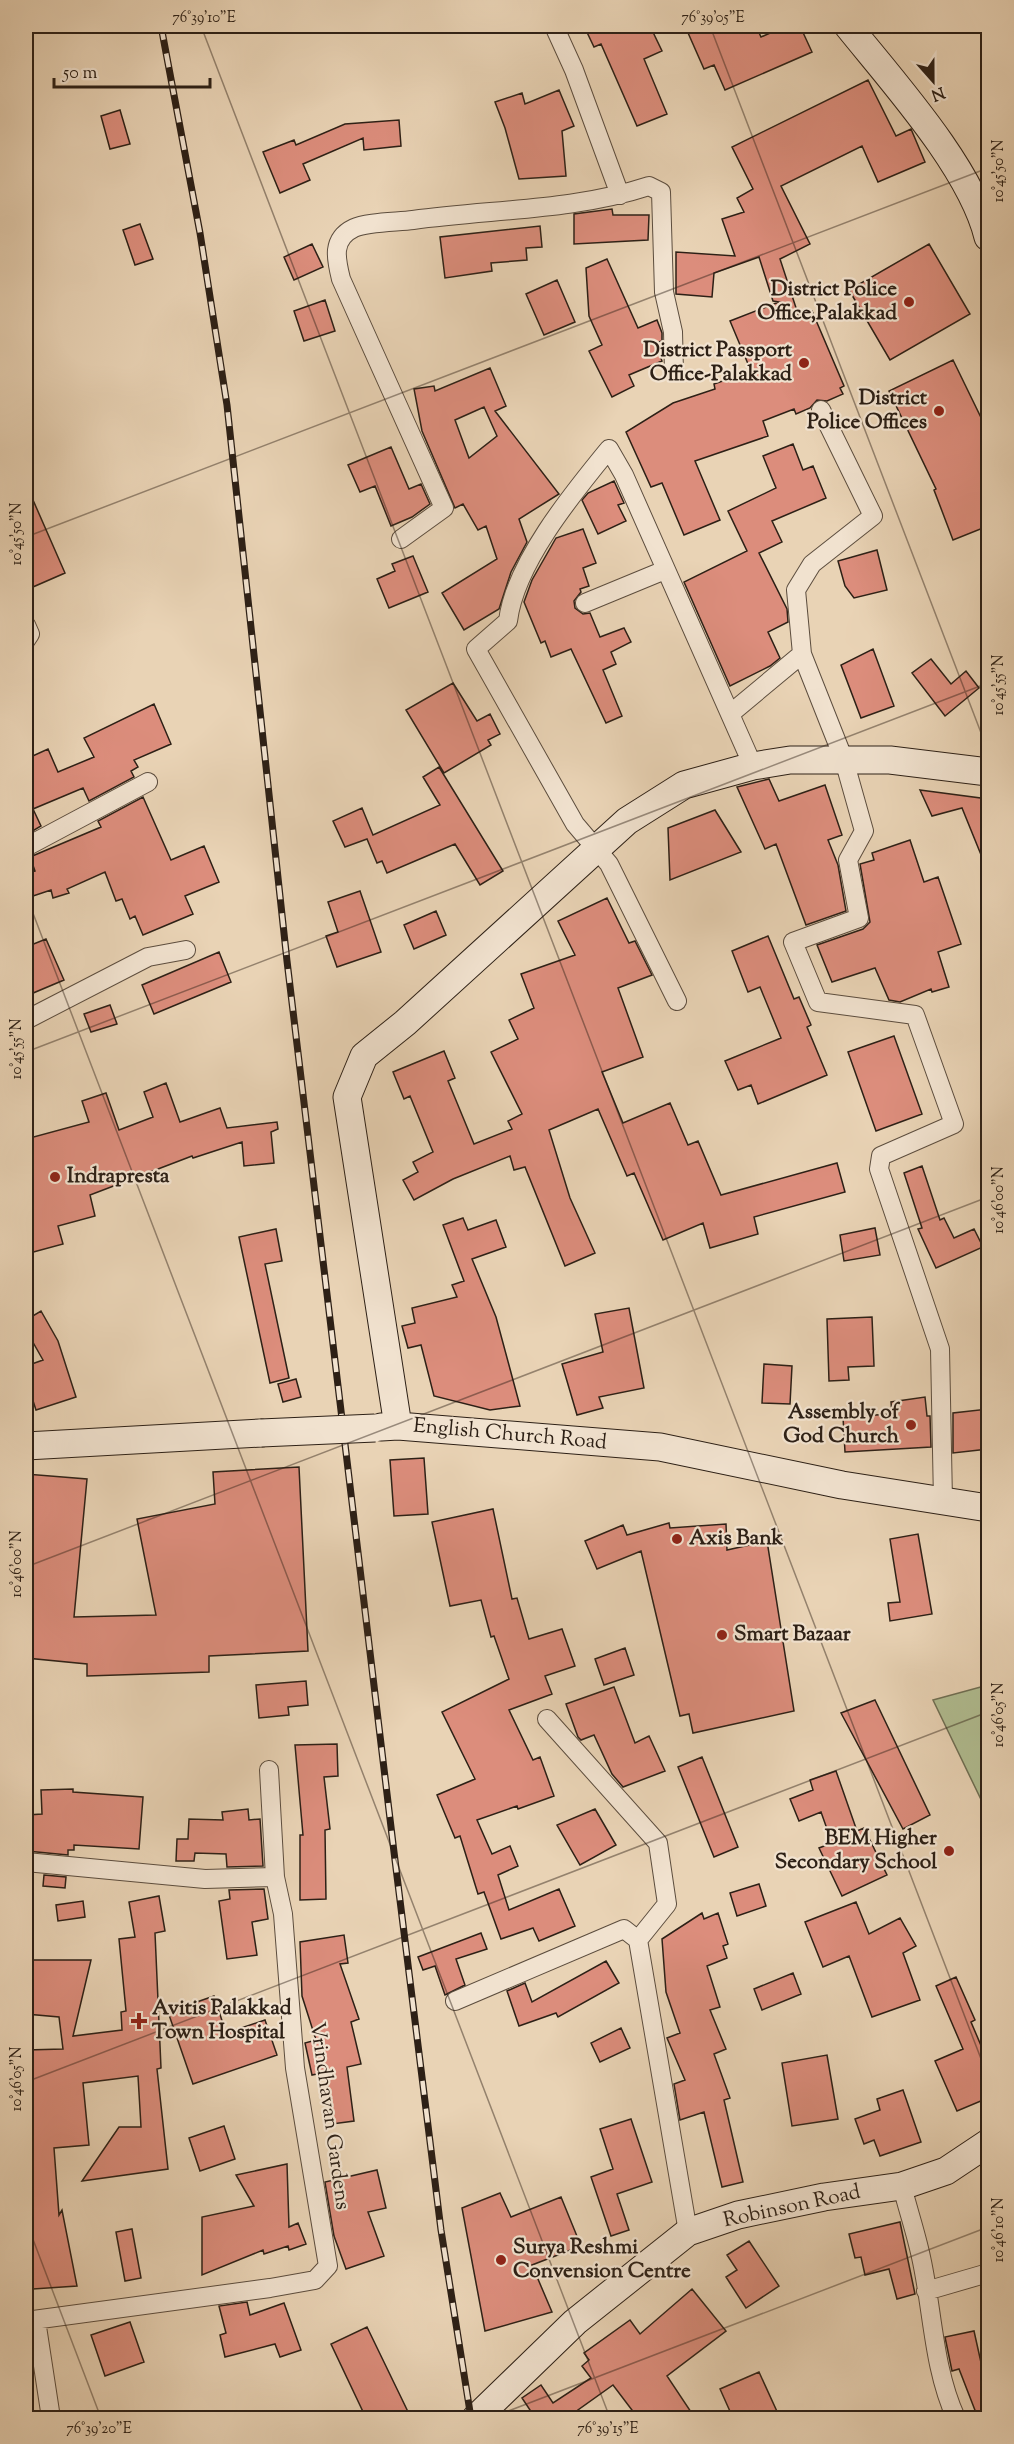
<svg xmlns="http://www.w3.org/2000/svg" width="1014" height="2444" viewBox="0 0 1014 2444" font-family="'Sorts Mill Goudy',serif">
<rect width="100%" height="100%" fill="#e9d3b5"/>
<filter id="stains"><feTurbulence type="fractalNoise" baseFrequency=".00333" numOctaves="4"/><feColorMatrix values="0 0 0 0 .2 0 0 0 0 .09 0 0 0 0 .02 0 0 0 .5 -.17"/></filter>
<radialGradient id="worn" r=".72"><stop offset=".6" stop-color="#630" stop-opacity="0"/><stop offset="1" stop-color="#630" stop-opacity=".3"/></radialGradient>
<path fill="#b1be92" stroke="#6f6f54" stroke-width="1.5" d="M988 1685V1814L933 1700Z"/>
<path fill="#dc8d7c" stroke="#2d2016" stroke-width="1.5" fill-rule="evenodd" d="M584 26H650L662 51 644 59 667 114 637 126 601 44 594 47Z
M685 26H756L761 37 786 26H800L812 52 725 90 714 65 704 69Z
M868 80 896 136 911 129 925 162 878 182 862 146 781 186 810 244 780 259 799 317 812 311 844 386 840 388 843 394 827 401 817 400 810 408 796 414 794 409 763 421 768 436 695 461 720 520 684 535 662 483 651 487 626 432 673 403 715 389 714 384 751 371 730 321 779 302 773 301 759 257 714 273 712 297 676 294V252L735 256 722 219 744 212 737 198 753 189 732 147Z
M559 90 574 126 562 131 566 176 519 179 505 128 495 102 522 93 525 104Z
M120 110 130 144 110 149 101 116Z
M399 120 401 146 364 150 363 138 303 164 310 180 280 193 263 152 294 140 296 145 345 124Z
M612 209 613 215H649L648 240 574 244V214Z
M140 224 153 259 135 265 123 230Z
M540 226 542 247 526 248 527 260 491 263 492 271 445 278 440 237Z
M312 244 323 267 294 280 284 257Z
M929 244 970 314 890 360 849 290Z
M607 259 638 328 657 320 662 333V341L655 343 662 361 629 375 634 386 612 397 589 351 602 345 589 316 586 268Z
M557 280 575 322 544 335 526 294Z
M325 300 335 331 304 341 294 311Z
M953 360 988 432V526L953 540 934 490 936 489 889 391Z
M490 368 506 406 495 411 559 494 519 519 527 542 511 572 499 609 464 630 442 593 497 559 486 526 478 530 463 504 455 508 422 431 414 389 434 386 435 391ZM484 407 497 436 469 458 455 420Z
M793 444 803 470 813 466 826 498 772 521 782 542 759 553 787 609 788 622 768 632 780 658 770 666 730 686 684 582 747 551 728 511 776 488 763 456Z
M391 447 409 489 421 484 430 504 412 517 391 526 375 486 360 492 348 465Z
M614 481 624 503 618 505 626 521 598 534 582 500 588 493Z
M26 484 65 573 26 590Z
M583 529 596 563 583 568 589 586 580 589 581 592 574 601 575 608 583 614 590 613 600 637 624 628 631 642 611 652 616 664 603 670 622 716 606 723 571 649 551 657 545 641 541 643 524 602 532 580 556 538Z
M877 550 887 590 854 598 845 586 838 561Z
M413 556 428 592 389 608 377 579 395 571 392 564Z
M873 649 894 706 861 718 841 665Z
M931 659 951 684 966 671 979 688 945 716 912 673Z
M453 683 477 721 490 714 500 734 488 740 491 745 444 773 406 710Z
M154 704 171 744 134 760 138 767 131 771 134 777 89 801 83 788 33 809 41 826 26 835V759L48 749 58 772 94 757 84 738Z
M439 767 503 871 480 885 455 844 387 873 382 861 377 863 367 839 345 847 333 821 362 808 373 835 440 805 423 777Z
M769 779 779 801 825 785 842 835 828 840 838 865 846 911 806 925 776 844 765 849 737 787Z
M920 790 988 799V872L962 808 932 816Z
M143 797 171 860 204 846 219 882 185 896 193 914 143 935 135 916 130 919 122 899 116 901 105 872 67 889 69 893 53 898 51 890 30 897 26 874 35 871 30 857 101 827 98 821Z
M715 810 741 852 670 880 668 828Z
M910 840 924 882 938 877 961 944 938 952 949 987 932 992 931 989 900 1002 889 1000 875 968 832 982 817 945 863 929 870 922 860 864 874 860 872 853Z
M360 891 381 952 337 967 326 936 338 932 328 902Z
M607 898 629 943 635 941 652 975 618 988 643 1057 602 1072 623 1123 670 1103 688 1145 698 1141 721 1195 837 1163 845 1192 754 1217 758 1234 710 1248 703 1223 663 1240 634 1173 627 1176 598 1109 549 1130 570 1198 595 1253 565 1266 525 1167 514 1170 510 1156 453 1179 414 1200 403 1180 418 1172 413 1162 433 1152 410 1096 404 1099 393 1072 444 1051 455 1078 448 1081 474 1144 512 1129 508 1121 522 1114 491 1052 518 1039 509 1020 534 1008 521 974 575 955 558 921Z
M436 911 446 935 414 949 404 925Z
M768 936 794 999 799 997 811 1025 807 1027 827 1075 758 1104 751 1085 738 1090 725 1061 781 1038 760 987 748 992 732 951Z
M46 939 64 980 26 996V947Z
M219 952 231 982 154 1014 142 985Z
M110 1005 117 1024 91 1032 84 1014Z
M894 1036 922 1114 876 1131 848 1052Z
M166 1083 180 1122 220 1108 227 1128 277 1122 278 1129 271 1132 274 1163 244 1166 242 1142 193 1158 192 1156 90 1195 95 1216 58 1226 63 1244 26 1254V1139L89 1122 82 1101 106 1093 119 1130 153 1117 144 1092Z
M922 1166 940 1220 944 1218 954 1238 974 1229 983 1247 936 1268 918 1229 922 1228 904 1173Z
M463 1218 468 1230 496 1220 506 1247 472 1259 496 1317 520 1406 490 1410 434 1396 421 1345 408 1348 402 1326 415 1323 412 1308 457 1297 452 1285 464 1281 443 1225Z
M875 1228 880 1255 844 1261 840 1235Z
M276 1229 282 1261 265 1264 289 1378 270 1383 239 1237Z
M629 1308 644 1388 599 1397 603 1408 577 1415 562 1364 603 1352 595 1314Z
M41 1311 58 1341 76 1397 36 1410 26 1379V1366L43 1360 26 1330V1320Z
M872 1317 874 1366 848 1367 849 1380 829 1381 827 1319Z
M764 1364 792 1366 790 1404 762 1403Z
M296 1379 301 1397 283 1402 278 1384Z
M925 1397 927 1416H930L931 1447 845 1452 843 1417 892 1414 891 1402Z
M988 1409V1449L953 1453V1413Z
M424 1458 428 1514 394 1516 390 1460Z
M299 1467 308 1651 209 1656V1672L87 1676V1664L26 1658V1474L87 1479 74 1617 156 1615 137 1519 215 1504 213 1472Z
M493 1509 512 1599 517 1598 529 1639 562 1629 575 1666 545 1676 552 1694 509 1710 533 1760 540 1757 554 1796 518 1809 517 1806 477 1820 492 1854 510 1846 518 1866 498 1875 509 1910 559 1889 575 1926 539 1941 533 1928 501 1939 484 1892 478 1894 460 1836 455 1838 437 1795 475 1779 442 1712 509 1679 494 1636 491 1637 481 1600 450 1606 432 1522Z
M669 1523 670 1528 726 1524 727 1550 767 1541 794 1711 693 1733 689 1714 680 1716 641 1551 597 1569 585 1541 623 1525 627 1535Z
M918 1534 932 1614 890 1621 888 1603 900 1602 890 1539Z
M625 1648 634 1675 604 1685 595 1659Z
M306 1681 308 1705 288 1707 289 1715 259 1718 256 1685Z
M614 1687 635 1743 649 1736 665 1771 623 1787 612 1774 594 1735 581 1740 578 1737 566 1704Z
M875 1700 930 1815 903 1829 841 1713Z
M337 1744 338 1776 324 1777 330 1829 325 1830 326 1899 300 1900V1835H303L295 1745Z
M702 1757 738 1847 714 1857 678 1767Z
M836 1771 857 1831 864 1828 887 1875 842 1896 819 1848 832 1843 821 1812 799 1821 790 1799 813 1790 810 1780Z
M73 1789V1792L143 1797 139 1849 74 1845V1850H68V1855L27 1851V1815L42 1814 41 1790Z
M248 1809 249 1820 260 1819 263 1866 227 1867 226 1854 195 1853 194 1861H176L177 1839H188L189 1819 223 1820 222 1812Z
M595 1809 616 1845 580 1865 557 1825Z
M44 1875 66 1877 65 1888 43 1886Z
M759 1884 766 1906 737 1916 730 1893Z
M264 1889 268 1919 252 1922 257 1955 227 1959 219 1901 230 1899 229 1890Z
M159 1896 165 1931 155 1933 161 2068 157 2069 168 2169 82 2181 119 2127H141L138 2076 83 2083 89 2145 54 2148 59 2215 62 2210 77 2286 33 2289 26 2194H30L26 2139V2133H29L26 2105V2050L63 2049 59 2017 26 2014V1994L32 1960H91L73 2036 122 2030 121 2012 126 2011 119 1939 135 1937 129 1902Z
M83 1901 85 1917 58 1921 56 1905Z
M856 1902 869 1934 900 1918 916 1946 903 1953 920 2000 872 2017 849 1956 823 1967 805 1922Z
M702 1913 704 1919 718 1913 728 1944 723 1946 727 1958 707 1966 720 2007 710 2010 726 2049 714 2054 730 2098 724 2100 743 2182 722 2187 704 2112 680 2120 674 2084 685 2080 667 2038 680 2033 666 1992 662 1939Z
M481 1933 487 1949 456 1959 465 1985 445 1995 435 1966 423 1970 418 1957Z
M344 1935 348 1963 340 1964 359 2019 351 2022 361 2064 347 2067 354 2121 332 2124 326 2072 312 2075 305 2043 316 2040 302 1996 300 1942Z
M606 1961 619 1983 558 2017 556 2013 519 2026 507 1991 525 1983 532 2002Z
M793 1973 801 1994 762 2010 754 1989Z
M956 1977 975 2020 971 2022 988 2062V2098L957 2111 935 2061 963 2049 936 1986Z
M214 1996 226 2033 265 2020 277 2055 193 2084 168 2012Z
M621 2028 630 2048 600 2062 591 2043Z
M827 2055 838 2119 792 2126 782 2063Z
M903 2090 921 2142 880 2156 874 2140 864 2144 855 2119 880 2110 877 2099Z
M631 2119 652 2182 617 2194 629 2230 611 2236 591 2177 613 2169 600 2129Z
M224 2126 235 2159 200 2171 189 2138Z
M287 2164 289 2227 298 2223 306 2244 289 2250 288 2246 264 2254 263 2250 202 2275V2217L254 2206 236 2175Z
M377 2170 386 2208 368 2212 384 2256 346 2269 334 2236 325 2182Z
M500 2193 511 2217 561 2197 581 2246 532 2265 552 2312 485 2331 462 2208Z
M900 2222 915 2294 897 2299 889 2269 865 2275 861 2257 855 2258 849 2234Z
M132 2229 141 2278 125 2281 116 2232Z
M749 2241 779 2286 746 2308 726 2277 737 2270 727 2255Z
M692 2289 726 2331 667 2376 695 2418H638L613 2385 578 2410 583 2418H530L534 2416 522 2398 541 2385 553 2403 591 2378 582 2366 589 2360 584 2353 630 2320 640 2334Z
M247 2302 250 2315 284 2303 301 2350 280 2357 275 2344 225 2357 220 2335 226 2333 219 2306Z
M130 2322 144 2362 105 2376 91 2335Z
M367 2327 411 2418H366L331 2344Z
M974 2331 982 2367 988 2365V2418H978L959 2369 952 2371 945 2337Z
M759 2372 780 2418H733L720 2389Z"/>
<g fill="none" stroke-linecap="round" stroke-linejoin="round">
<defs>
<path id="street" d="M554 26 574 70 620 195
M401 539 444 508 341 279C336 259 331 239 354 228 366 222 398 222 413 220 492 209 573 211 649 186L661 192 664 292 673 332 674 372
M585 603 665 570
M26 625 30 634 26 640
M802 654 844 760 864 831 848 860 859 918 793 942 818 1002 915 1015 954 1124 881 1156 879 1169 940 1349 943 1501
M730 714 802 654 796 590 812 564 873 516 821 410
M26 847 148 782
M677 1001 609 864 575 824 476 649 508 621C515 563 573 493 609 449L624 475 753 766
M26 1020 148 957 186 950
M547 1719 658 1843 667 1904 638 1940 688 2232
M269 1770 275 1877
M26 1862 205 1879 275 1877 283 1914 295 2068 328 2266 315 2280 270 2288 26 2321
M455 2001 624 1929 638 1940
M902 2186C908 2210 916 2233 921 2257 933 2311 933 2368 956 2418
M926 2291 988 2273
M36 2320 51 2418"/>
<path id="secondary" d="M848 26C893 82 971 168 988 237
M398 1426 347 1097 364 1056 405 1023 627 821 684 785 753 766 790 760H890L988 772
M381 1427 398 1426 660 1447 842 1485 988 1508
M26 1446 261 1433
M476 2418 575 2322 688 2232 738 2215 824 2197 902 2186 946 2171 988 2143"/>
</defs>
<use href="#street" stroke="#5c4d3e" stroke-width="20"/>
<use href="#secondary" stroke="#2d2016" stroke-width="29"/>
<use href="#street" stroke="#f1e2cf" stroke-width="18"/>
<use href="#secondary" stroke="#f1e2cf" stroke-width="27"/>
<defs>
<path id="rail" d="M161 26 200 233 227 405 287 961 394 1852 441 2230 471 2418"/>
</defs>
<use href="#rail" stroke="#2d2016" stroke-width="7"/>
<use href="#rail" stroke="#f1e2cf" stroke-width="4.5" stroke-dasharray="14" stroke-linecap="butt"/>
<defs>
<path id="secondary-bridge" d="M261 1433 375 1428"/>
</defs>
<use href="#secondary-bridge" stroke="#2d2016" stroke-width="29" stroke-linecap="butt"/>
<use href="#secondary-bridge" stroke="#f1e2cf" stroke-width="27"/>
</g>
<path fill="none" stroke="#2d2016" stroke-width="1.5" stroke-opacity="0.45" d="M201 26 988 2077M710 26 988 751M26 537 988 168M26 895 610 2418M26 1052 988 683M26 1567 988 1197M26 2082 988 1712M26 2221 101 2418M490 2418 988 2227"/>
<g fill="#8f2418" stroke="#f1e2cf" stroke-width="2">
<circle cx="909" cy="302" r="6"/>
<circle cx="804" cy="363" r="6"/>
<circle cx="939" cy="411" r="6"/>
<circle cx="55" cy="1177" r="6"/>
<circle cx="911" cy="1425" r="6"/>
<circle cx="677" cy="1539" r="6"/>
<circle cx="722" cy="1635" r="6"/>
<circle cx="949" cy="1851" r="6"/>
<path d="M136 2012h6v6h6v6h-6v6h-6v-6h-6v-6h6z"/>
<circle cx="501" cy="2260" r="6"/>
</g>
<g text-anchor="middle" dominant-baseline="central" stroke-width="4.5" stroke-linejoin="round" paint-order="stroke">
<g font-size="21" font-weight="bold" fill="#2d2016" stroke="#f1e2cf" text-anchor="end">
<text x="897" y="290">District Police<tspan x="897" dy="24">Office,Palakkad</tspan></text>
<text x="792" y="351">District Passport<tspan x="792" dy="24">Office-Palakkad</tspan></text>
<text x="927" y="399">District<tspan x="927" dy="24">Police Offices</tspan></text>
<text x="67" y="1177" text-anchor="start">Indrapresta</text>
<text x="899" y="1413">Assembly of<tspan x="899" dy="24">God Church</tspan></text>
<text x="689" y="1539" text-anchor="start">Axis Bank</text>
<text x="734" y="1635" text-anchor="start">Smart Bazaar</text>
<text x="937" y="1839">BEM Higher<tspan x="937" dy="24">Secondary School</tspan></text>
<text x="152" y="2009" text-anchor="start">Avitis Palakkad<tspan x="152" dy="24">Town Hospital</tspan></text>
<text x="513" y="2248" text-anchor="start">Surya Reshmi<tspan x="513" dy="24">Convension Centre</tspan></text>
</g>
<g font-size="21" fill="#2d2016" stroke="#f1e2cf">
<text transform="translate(510 1435) rotate(5)">English Church Road</text>
<text transform="translate(329 2116) rotate(82)">Vrindhavan Gardens</text>
<text transform="translate(792 2207) rotate(-12)">Robinson Road</text>
</g>
</g>
<rect width="1014" height="2444" fill="none" stroke="#e9d3b5" stroke-width="66"/>
<g transform="translate(933 81) rotate(159)" stroke="#f1e2cf" stroke-width="4.5" paint-order="stroke">
<path d="M0-4.5L10 22L0 15L-10 22Z" fill="#2d2016"/>
<text y="-9" font-size="16" font-weight="bold" text-anchor="middle" fill="#2d2016">N</text>
</g>
<path d="M54 78v9h156v-9" fill="none" stroke="#2d2016" stroke-width="3"/>
<text x="63" y="78" font-size="18" fill="#2d2016" stroke="#f1e2cf" stroke-width="4.5" paint-order="stroke">50 m</text>
<rect x="33" y="33" width="948" height="2378" fill="none" stroke="#2d2016" stroke-width="2"/>
<g font-size="15" text-anchor="middle" fill="#2d2016">
<text x="204" y="22">76°39'10"E</text>
<text x="713" y="22">76°39'05"E</text>
<text transform="translate(998 171) rotate(-90)" y="5">10°45'50"N</text>
<text transform="translate(16 534) rotate(-90)" y="5">10°45'50"N</text>
<text transform="translate(998 685) rotate(-90)" y="5">10°45'55"N</text>
<text transform="translate(16 1049) rotate(-90)" y="5">10°45'55"N</text>
<text transform="translate(998 1200) rotate(-90)" y="5">10°46'00"N</text>
<text transform="translate(16 1564) rotate(-90)" y="5">10°46'00"N</text>
<text transform="translate(998 1715) rotate(-90)" y="5">10°46'05"N</text>
<text transform="translate(16 2079) rotate(-90)" y="5">10°46'05"N</text>
<text transform="translate(998 2230) rotate(-90)" y="5">10°46'10"N</text>
<text x="99" y="2433">76°39'20"E</text>
<text x="608" y="2433">76°39'15"E</text>
</g>
<rect width="100%" height="100%" filter="url(#stains)"/>
<rect width="100%" height="100%" fill="url(#worn)"/>
</svg>
